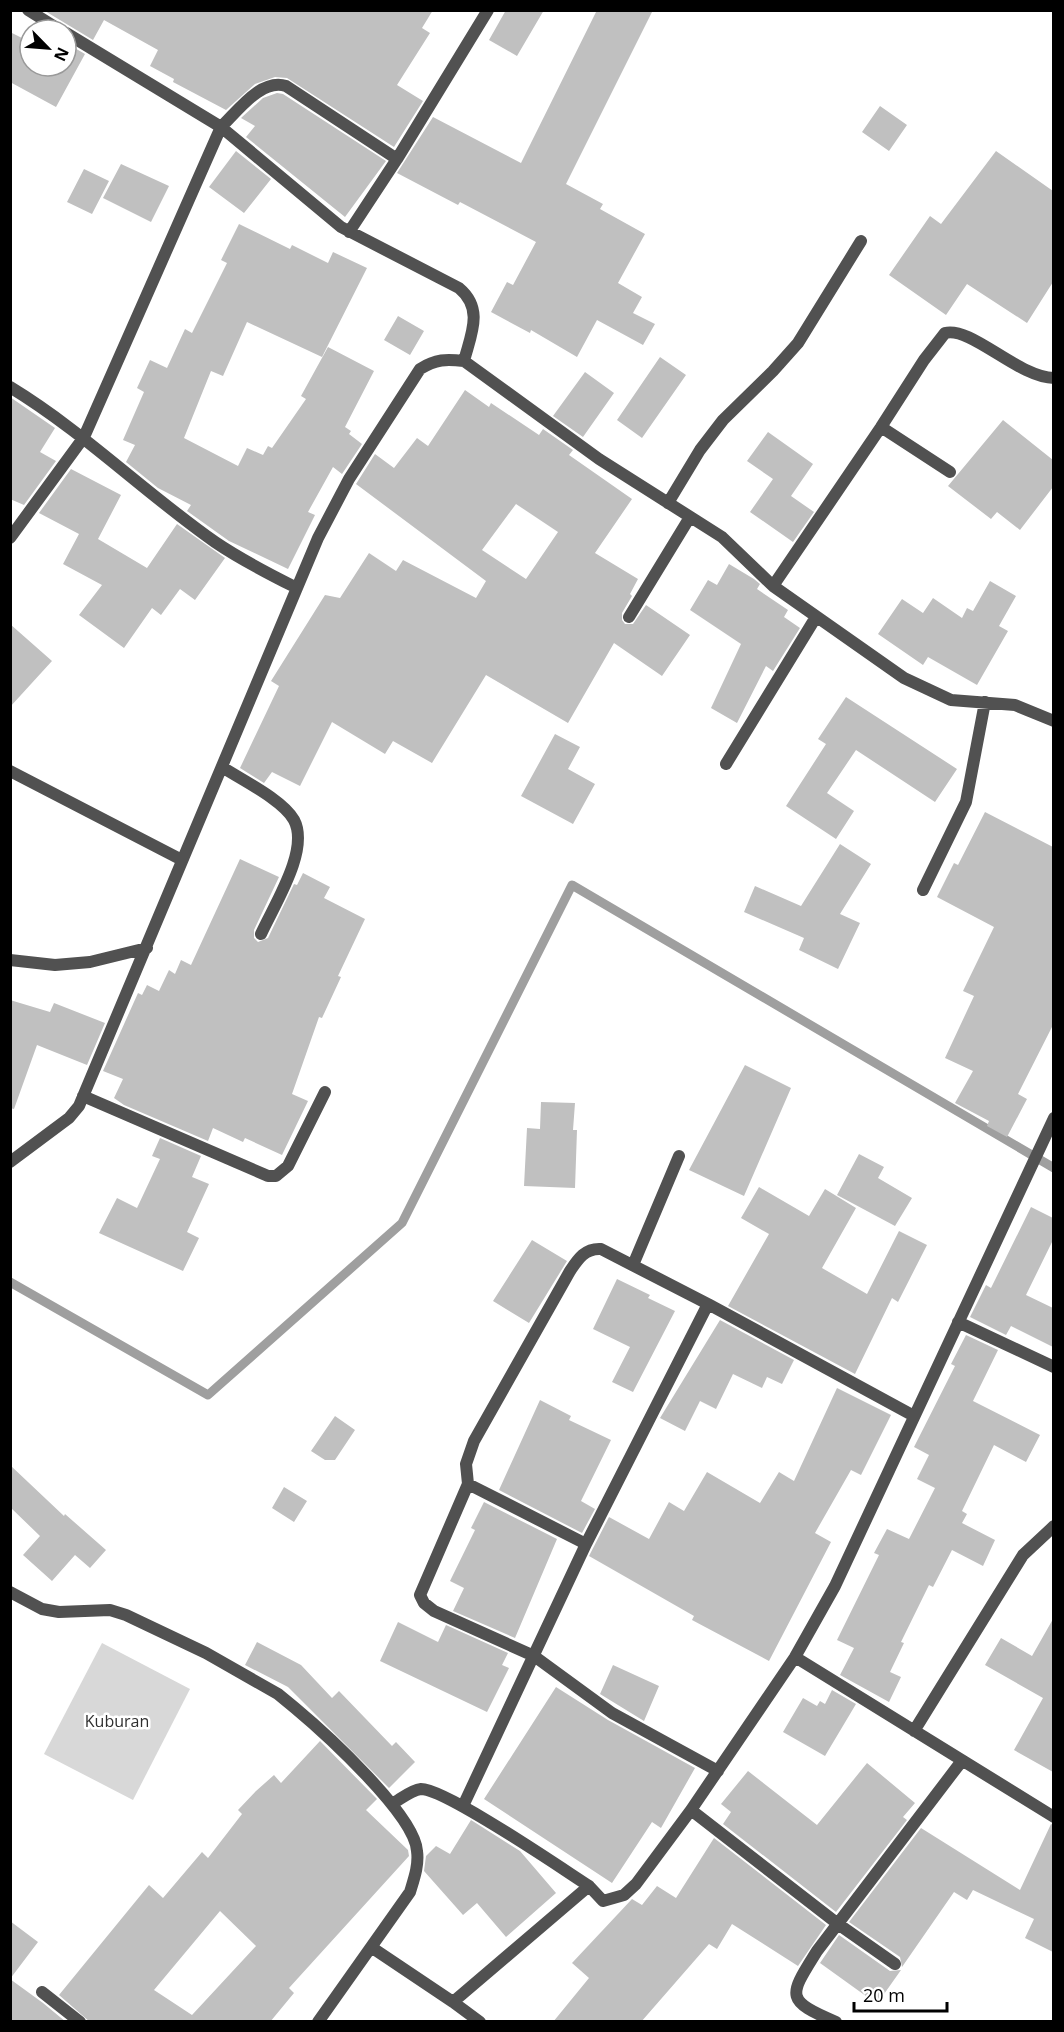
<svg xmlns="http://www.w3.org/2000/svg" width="1064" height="2032" viewBox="0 0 1064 2032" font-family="'Open Sans',sans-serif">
<rect width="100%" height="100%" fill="#fff"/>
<path fill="#d8d8d8" d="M102 1643 190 1689 133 1800 44 1754Z"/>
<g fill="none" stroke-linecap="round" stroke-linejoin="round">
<path stroke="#9f9f9f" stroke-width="9" d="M10 1282 208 1395 402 1223 572 885 1054 1168"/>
</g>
<path fill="#c0c0c0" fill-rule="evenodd" d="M433 10 422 28 430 33 397 85 423 101 394 147 287 78 275 77 255 84 226 110 173 82 174 79 150 66 158 50 104 20 93 40 45 11Z
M506 10H544L517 56 489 40Z
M597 10H653L566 184 603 204 600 209 645 234 618 283 642 297 633 313 655 324 643 345 597 320 577 357 531 330 530 333 491 312 507 282 513 285 536 242 460 202 458 205 397 173 433 117 521 163Z
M10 32 28 41 30 38V66H66V43L85 54 56 107 10 82Z
M277 93 283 94 386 161 345 217 246 137 255 126 241 118 263 98Z
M880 106 907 125 889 151 862 132Z
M236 151 271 179 244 213 209 187Z
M996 151 1053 191V282L1027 323 967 284 946 315 889 275 930 216 941 224Z
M121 164 169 186 151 222 103 198Z
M84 169 109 181 92 214 67 202Z
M239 224 290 249 292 245 328 263 333 252 367 268 322 357 247 322 223 376 211 371 184 438 238 466 247 448 263 455 268 446 272 448 306 399 301 396 328 347 374 371 345 427 351 431 349 434 362 444 342 474 333 467 308 512 315 515 288 569 229 541 187 511 191 505 158 488 126 462 135 445 123 440 144 392 137 388 150 360 167 368 185 329 192 333 227 263 221 260Z
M398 316 424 331 410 355 384 340Z
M660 357 686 375 642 438 617 420Z
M585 372 614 393 583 437 553 416Z
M465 390 489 407 491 403 539 435 543 429 573 450 569 455 632 499 595 553 638 579 630 594 632 596 622 613V620L625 624H633L646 605 690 635 662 676 614 643 568 723 486 675 432 763 393 741 385 754 332 722 300 786 272 772 264 783 240 768 279 686 271 681 325 595 340 598 369 553 396 571 403 560 476 598 486 581 356 484 375 454 394 468 417 438 428 446ZM516 504 558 532 526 579 482 550Z
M10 397 55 428 40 452 56 461 24 505 10 499Z
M1003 420 1053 460V487L1020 530 997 512 991 519 948 486Z
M768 432 813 464 791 496 814 512 793 542 750 512 773 479 747 461Z
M71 469 121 495 98 539 147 568 177 524 225 558 195 600 180 589 161 615 152 608 124 648 79 615 102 585 63 564 79 534 39 513Z
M729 564 754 579 760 584 757 589 788 610 784 617 800 628 773 671 766 666 737 723 711 708 741 644 690 610 708 580 717 585Z
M990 581 1016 596 999 626 1008 631 977 685 928 657 923 665 878 634 902 599 923 613 933 598 962 618 967 608 973 611Z
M10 624 52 661 10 707Z
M846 697 957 769 935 802 856 750 827 793 854 811 836 839 786 806 826 744 818 739Z
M555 734 580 747 568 769 595 784 573 824 521 796Z
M985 812 1053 847V1025L1018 1094 1027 1099 1007 1137 987 1126 989 1121 955 1103 973 1071 945 1058 974 996 963 991 994 927 937 897 954 863 958 865Z
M840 844 871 864 840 914 860 923 838 969 799 950 804 938 744 912 755 886 801 906Z
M240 859 279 877 254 930V938L258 942 268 938 294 884 297 885 303 873 330 887 324 898 365 919 338 976 341 977 322 1018 319 1017 292 1094 308 1101 282 1155 245 1138 243 1142 213 1128 208 1141 124 1105 114 1098 123 1079 103 1071 138 993 142 995 147 985 159 991 169 970 175 974 181 960 191 965Z
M10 1000 50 1012 54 1003 105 1023 87 1065 37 1045 14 1109 10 1108Z
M745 1065 791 1088 744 1196 689 1170Z
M541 1102 575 1103 573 1130H577L575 1188 524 1186 527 1128 540 1129Z
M160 1138 201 1156 192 1177 209 1184 187 1232 199 1238 183 1271 99 1233 117 1198 137 1208 160 1159 152 1156Z
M859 1154 884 1167 878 1178 912 1198 895 1226 837 1195Z
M759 1187 809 1216 825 1189 856 1208 822 1268 867 1294 899 1231 927 1245 898 1302 892 1298 855 1374 728 1306 769 1234 741 1218Z
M1031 1207 1053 1218V1240L1026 1295 1053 1308V1347L1011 1326 1006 1335 970 1317 986 1285 991 1288Z
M532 1240 567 1261 529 1323 493 1301Z
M617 1279 650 1295 648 1298 675 1311 633 1392 612 1382 630 1347 593 1329Z
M720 1320 794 1360 782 1384 767 1377 762 1388 733 1374 716 1409 700 1401 685 1431 660 1418Z
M966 1335 998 1350 973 1401 1040 1435 1026 1462 994 1445 962 1511 967 1514 962 1523 995 1540 983 1566 952 1550 933 1587 929 1585 901 1642 904 1643 890 1672 901 1677 889 1702 840 1675 854 1648 837 1640 879 1555 874 1553 887 1529 909 1539 935 1488 917 1479 929 1455 914 1447 955 1366 951 1364Z
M837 1388 891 1415 861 1475 851 1470 815 1533 831 1542 769 1661 692 1620 694 1616 589 1556 609 1517 649 1539 669 1502 684 1511 707 1472 760 1503 779 1472 794 1481Z
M540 1400 571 1416 569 1420 611 1440 581 1501 595 1509 582 1533 499 1490Z
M335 1416 355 1430 335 1460H325L311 1451Z
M10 1465 64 1516 65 1514 106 1550 90 1568 75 1555 52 1581 23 1555 40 1536 10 1507Z
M284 1487 307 1501 294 1522 272 1508Z
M484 1502 557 1539 515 1638 453 1611 464 1588 450 1581 475 1530 471 1528Z
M1053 1619V1772L1014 1750 1043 1698 985 1665 1001 1638 1032 1656Z
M398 1622 438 1642 446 1625 508 1653 502 1665 509 1668 487 1712 380 1661Z
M257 1642 301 1665 332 1698 339 1691 392 1746 396 1742 415 1762 389 1788 288 1687 245 1665Z
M613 1665 659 1686 644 1721 600 1694Z
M556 1687 608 1720 695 1768 661 1828 652 1822 612 1883 484 1799Z
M832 1690 856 1704 825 1756 783 1732 803 1698 817 1706 820 1701 825 1704Z
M320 1741 377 1799 366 1810 408 1850 409 1856 289 1988 294 1993 270 2022H90L59 1995 149 1885 163 1898 202 1852 208 1858 242 1814 238 1810 256 1791 274 1775 281 1783ZM220 1911 256 1946 192 2015 154 1990Z
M867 1763 915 1803 903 1817 907 1820 836 1912 723 1824 731 1812 721 1804 748 1771 817 1825Z
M471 1820 520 1851 556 1893 506 1937 477 1903 463 1915 424 1871 426 1856 436 1846 450 1854Z
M1051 1824 1053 1825V1952L1025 1938 1034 1919 973 1890 967 1900 954 1892 902 1967 900 1957 849 1922 921 1828 1020 1890Z
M714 1838 826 1925 798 1966 732 1924 717 1949 709 1944 641 2022H553L589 1978 572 1963 632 1899 642 1905 657 1886 676 1898Z
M10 1921 38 1942 10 1979Z
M839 1935 890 1971 901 1970 877 2004 820 1963Z
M10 1979 43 2003 66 2022H10Z"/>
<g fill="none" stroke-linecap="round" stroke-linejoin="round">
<path stroke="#515151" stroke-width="12" d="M28 10 60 30
M66 33 221 127 341 227 459 288C484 309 471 334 464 361
M397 159 488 10
M10 387C84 432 145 493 215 542 240 559 267 573 295 587
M881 427 924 360 945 333C971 326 1019 378 1054 378
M668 503 700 450 723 420 773 371 798 343 861 241
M10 538 84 437 221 127C238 111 261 78 286 86L397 159 349 232
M773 586 881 427 950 472
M629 617 690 517
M726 764 816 617
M222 767C242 780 283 800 294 820 310 850 274 905 261 934
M10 771 182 860
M923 890 966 802 985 702
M10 960 55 965 90 962 147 948
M83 1096 268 1176H276L288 1166 325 1092
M10 1162 69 1118 79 1106 318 538 349 479 420 369C436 359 446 359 464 361L599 459 722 537 773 586 904 678 951 700 1015 705 1054 721
M633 1265 679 1156
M958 1322 1054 1367
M468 1484 466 1464 474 1441 570 1271C578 1259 585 1248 601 1249L708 1304 914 1416
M586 1544 468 1484 420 1595 424 1603 434 1611 534 1656 612 1713 718 1771
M10 1592 42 1609 59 1612 110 1610 126 1615 206 1653 278 1694 295 1708C325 1733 415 1815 417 1851 419 1865 414 1879 410 1892L318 2022
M795 1657 1054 1817
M914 1731 1023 1555 1054 1526
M392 1804C401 1799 411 1790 421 1789 446 1789 561 1868 589 1886L603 1901 624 1895 636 1884 691 1810 795 1657 835 1586 1054 1118
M463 1806 586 1544 708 1304
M691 1810 838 1924 895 1964
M371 1947 453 2002 589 1886
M42 1992 80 2022
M453 2002 480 2022
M836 2022C784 2000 789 1996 817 1951L961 1762"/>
</g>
<g text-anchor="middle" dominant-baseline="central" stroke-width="5" stroke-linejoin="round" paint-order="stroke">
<g font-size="16" fill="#2f2f2f" stroke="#fff">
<text x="117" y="1721">Kuburan</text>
</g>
</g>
<rect width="1064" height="2032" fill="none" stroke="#000000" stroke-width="24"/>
<g transform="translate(48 48) rotate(115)"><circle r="28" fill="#ffffff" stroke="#999999" stroke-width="1.5"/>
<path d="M0-4.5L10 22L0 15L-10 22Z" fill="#000000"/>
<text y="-9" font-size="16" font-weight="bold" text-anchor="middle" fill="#000000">N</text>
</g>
<path d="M854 2002v9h93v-9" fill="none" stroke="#000000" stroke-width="3"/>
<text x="863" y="2002" font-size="18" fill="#000000" stroke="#ffffff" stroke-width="4.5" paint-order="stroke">20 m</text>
</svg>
